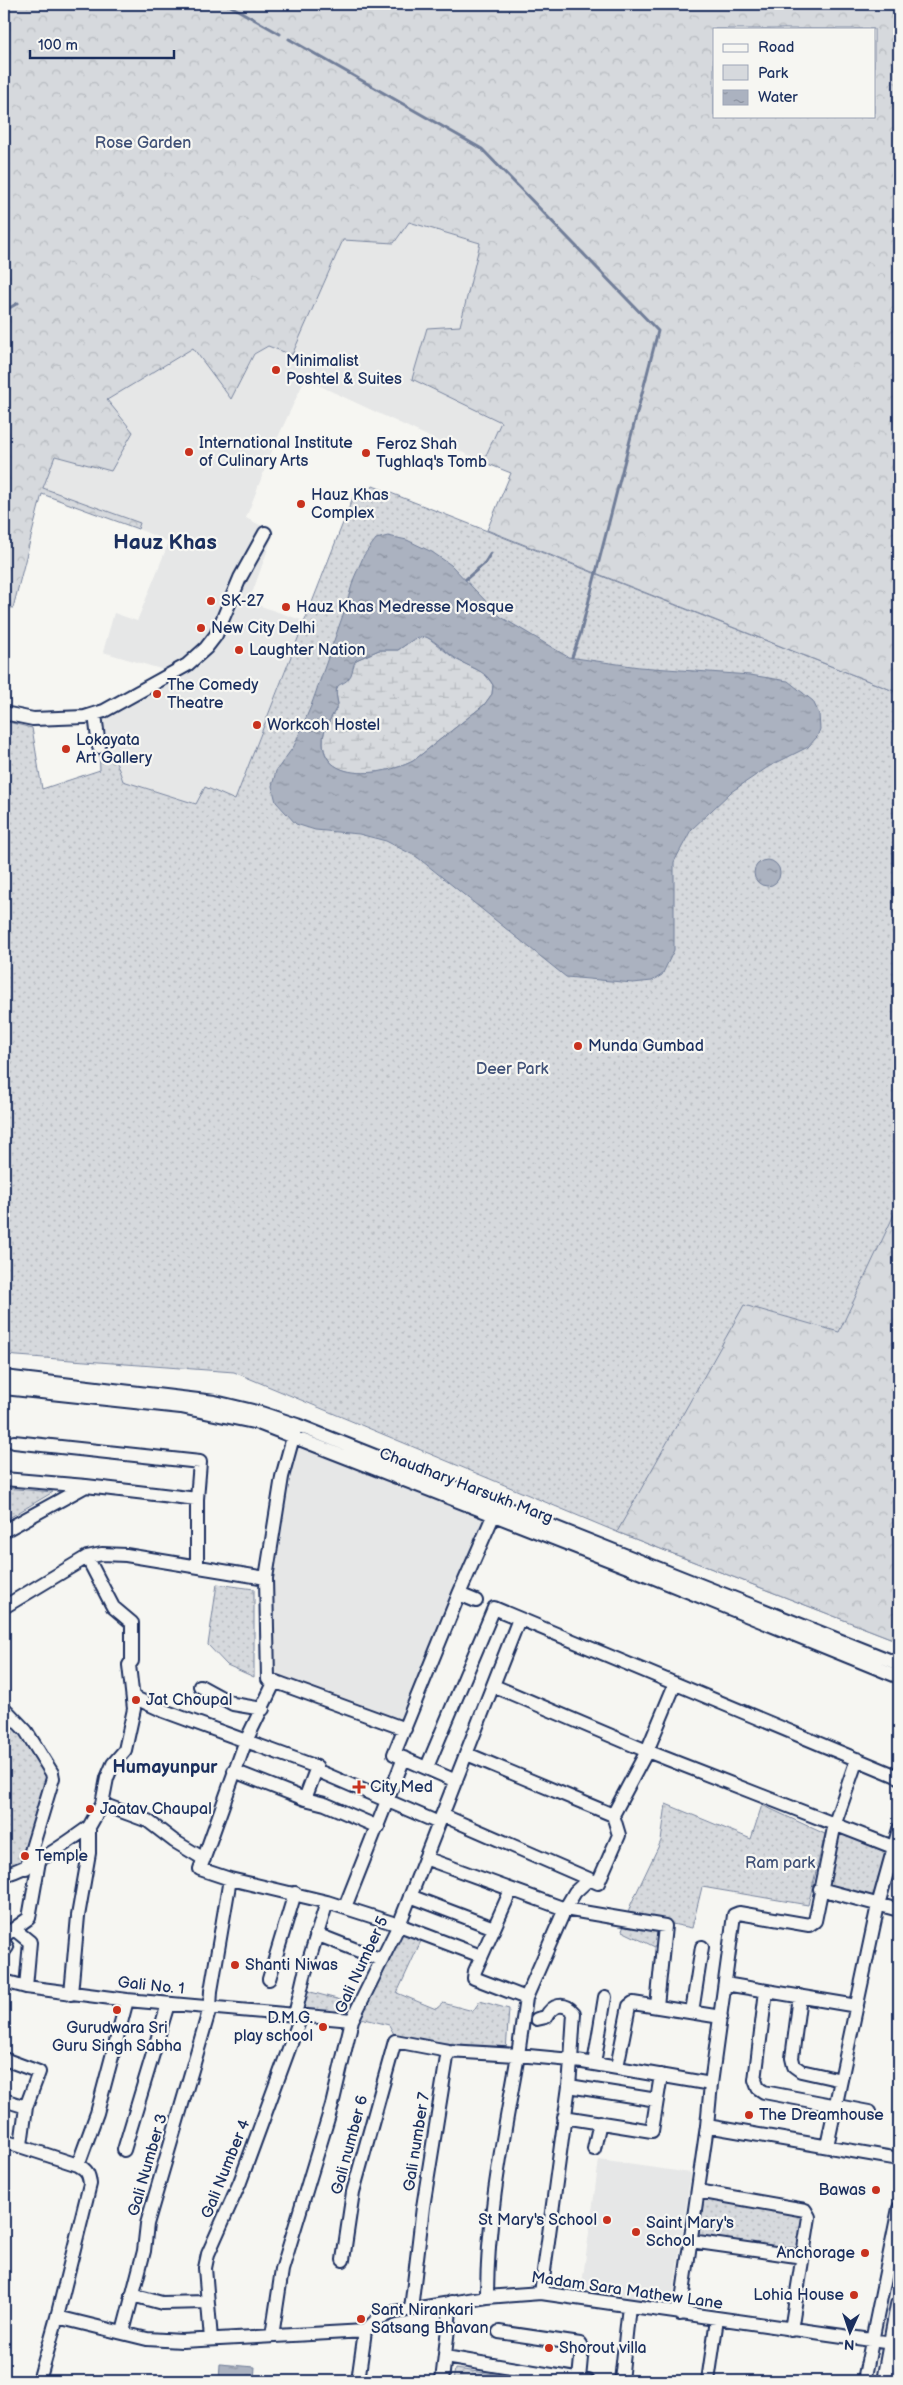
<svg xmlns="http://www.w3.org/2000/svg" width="903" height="2385" viewBox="0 0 903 2385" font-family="'Balsamiq Sans',sans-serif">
<defs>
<pattern id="green-dots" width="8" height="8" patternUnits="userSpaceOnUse" patternTransform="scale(1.25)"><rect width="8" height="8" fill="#d6d9dd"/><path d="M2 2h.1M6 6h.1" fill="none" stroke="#b7bbc0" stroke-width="1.8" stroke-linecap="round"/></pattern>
<pattern id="forest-crowns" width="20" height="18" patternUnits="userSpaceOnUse" patternTransform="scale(1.25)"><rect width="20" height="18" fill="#d6d9dd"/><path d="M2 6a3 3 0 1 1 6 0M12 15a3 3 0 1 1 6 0" fill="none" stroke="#b7bbc0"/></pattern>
<pattern id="wetland-marsh" width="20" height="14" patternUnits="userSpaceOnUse" patternTransform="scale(1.25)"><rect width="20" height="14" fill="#d6d9dd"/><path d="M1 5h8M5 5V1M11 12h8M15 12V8" fill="none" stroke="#b7bbc0"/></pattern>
<pattern id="water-ripples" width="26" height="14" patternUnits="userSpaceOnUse" patternTransform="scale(1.25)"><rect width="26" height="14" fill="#abb2c0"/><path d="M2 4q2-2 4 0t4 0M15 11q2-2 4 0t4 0" fill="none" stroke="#8a919f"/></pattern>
</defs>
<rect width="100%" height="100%" fill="#f6f6f2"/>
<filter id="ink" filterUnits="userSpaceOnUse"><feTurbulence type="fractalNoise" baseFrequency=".02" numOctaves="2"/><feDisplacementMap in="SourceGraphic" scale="10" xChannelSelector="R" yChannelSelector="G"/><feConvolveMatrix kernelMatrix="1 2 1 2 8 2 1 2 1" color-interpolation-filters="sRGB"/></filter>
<g filter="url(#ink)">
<path fill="#e6e7e7" d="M409 222 480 243 460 326 501 422 483 462 305 379 273 448 246 518 274 532 249 602 304 621 235 800 196 804 123 781 113 753 99 749 96 714 164 670 103 652 114 613 137 621 169 542 138 529 140 523 43 489 54 456 107 400 193 347 231 398 255 354 268 346 292 355 343 240 394 243Z
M298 1445 485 1519 402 1723 271 1676 269 1578 287 1484Z
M599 2160 691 2173 672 2304 581 2291Z"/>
<path fill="url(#green-dots)" stroke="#78849e" d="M373 486 899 693V1627L893 1639 617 1532 234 1372 4 1355V721L32 728 42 789 100 770 99 749 113 753 123 781 196 804 205 787 235 800 357 487 370 491Z
M4 1488 53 1492 4 1521Z
M217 1584 254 1589V1677L227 1665 208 1645Z
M4 1718C19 1731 51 1765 48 1787 44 1812 32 1837 25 1861L4 1868Z
M666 1804 751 1839 762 1805 825 1834 808 1905 702 1887 692 1928 667 1923 657 1948 622 1931 631 1904 661 1841Z
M840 1829 889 1848 874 1900 823 1887Z
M398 1931 421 1941 397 1993 436 2009 443 2003 473 2011 480 2001 509 2009 506 2051 395 2036 389 2025 357 2017Z
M307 1991 356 2004 351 2017 302 2012Z
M704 2197 804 2213 798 2254 698 2238Z
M455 2369 534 2379 533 2381H453Z"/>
<path fill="url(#forest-crowns)" stroke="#78849e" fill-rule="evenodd" d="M4 4H899V693L487 530 511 473 483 462 501 422 412 379 427 328 460 326 480 243 409 222 394 243 343 240 292 355 268 346 254 354 231 399 193 348 107 400 133 432 111 471 55 456 43 488 140 523 138 529 42 494 13 608 4 607ZM714 29H874V116H714Z
M899 1204V1627L893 1639 617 1532 744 1305 839 1332Z"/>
<path fill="url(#wetland-marsh)" stroke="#78849e" d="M426 636 455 659 484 673 493 685 492 694 484 705 413 761C389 774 326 786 323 743 322 728 333 717 338 704L336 693 338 685 343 682 356 660 379 650H398L414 639Z"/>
<path fill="url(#water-ripples)" stroke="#717e99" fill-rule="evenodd" d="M388 536 407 540 432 552 451 565 501 617 568 657 639 667 750 675 788 681 813 701 819 714 820 729 817 737 808 747 768 767 731 792 691 830 674 862V950L662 975 652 981 633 983 566 977 417 857 386 841 359 834 315 830 296 824 276 802 272 786 276 771 294 746 311 706 344 612 354 578 364 555 376 539ZM426 637C437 642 445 651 455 658 469 668 485 669 493 685L492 694 484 705 413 761C389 774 325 785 323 743 322 728 333 717 338 704 332 677 343 690 351 675 353 670 353 665 356 660L379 650H398L414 639Z
M754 873a13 13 0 1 1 26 0a13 13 0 1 1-26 0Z
M220 2364 255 2367 254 2381H219Z"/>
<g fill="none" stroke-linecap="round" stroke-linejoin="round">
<path stroke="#717e99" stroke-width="3" d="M227 4 280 34
M289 39 482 149 658 331 580 635 572 657
M4 311 18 303
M466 579 484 564 491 553"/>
<defs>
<path id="minor" d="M4 713 33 719 85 717 104 711 187 665 206 648 216 635 240 578 265 533
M95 714 99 747
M4 1377 215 1402 261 1413 297 1425 899 1664
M4 1388 181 1407 258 1423 630 1568 899 1677
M4 1479 86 1486
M4 1531 86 1486 197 1499 200 1462 14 1442
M197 1565V1499
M266 1578 268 1679 405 1729
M459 1594 476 1601
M4 1607 87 1557 102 1554 126 1555 266 1578 282 1477 295 1430
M274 1683 245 1743 200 1869 230 1879 327 1902
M675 1684 647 1751 613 1815 619 1835 598 1883 589 1879 575 1892 565 1909 526 1998 518 2055 571 2060 711 2084 707 2126 680 2314
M200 1686 233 1704 263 1709
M494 1686 647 1751 893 1847
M133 1697 164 1711 317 1767 305 1799
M4 1708 26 1731 52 1773 53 1778 26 1868
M467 1754 613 1815
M427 1767 494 1608 899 1777
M316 1770 439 1823
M234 1771 305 1799 325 1804 378 1827
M456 1781 394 1754 459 1594 497 1507
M102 1804 148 1821 174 1841 204 1859
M442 1815 589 1879
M425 1858 565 1909 665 1926 657 2006
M4 1875C36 1865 61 1847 89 1827
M820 1889 899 1910
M511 1890 475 1971 474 1978 526 1998
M410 1896 494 1928
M345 1907 404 1758
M14 1929 30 1942 26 1987
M316 1934 382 1960
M4 1936 29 1918 39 1861
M4 1943 7 1947 4 1951
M269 1979 295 1893
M4 1981 26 1987 127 2000 352 2020
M725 1984 857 2006
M766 1991 755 2080 758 2088 764 2092 869 2112
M71 1994 78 1916 89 1853V1827L102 1804 107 1778 113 1764 125 1750 134 1709 129 1665 132 1661V1623L113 1607 87 1557
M800 1996 792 2058 794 2066 801 2071 841 2080
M692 2012 702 1947
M295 2015 304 1976 327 1902 399 1925 481 1956
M537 2019 546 2017C552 2005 564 2001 574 2013L571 2060
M4 2059 39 2072 26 2107 21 2145
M594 2064 605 1997
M617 2067 629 2006 633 2003 721 2017
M711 2084 734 1915 739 1913 809 1925 815 1921 835 1823 857 1759
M569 2086 657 2100
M4 2100 26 2107
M564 2117 652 2131 661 2075
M707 2126 899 2159
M4 2141 78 2165C87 2170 89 2174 90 2184L57 2317 39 2381
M827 2146 878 1905 899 1829
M594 2149 600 2122
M124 2150 168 2004
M78 2165 97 2113 127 2000
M698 2191 805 2210 809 2217 791 2330
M691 2241 803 2257
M343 2260 353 2192 395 2041 448 2051
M541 2293 569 2086 571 2061
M132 2295 162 2303 207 2302
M411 2309 423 2207 448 2051 518 2055C504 2135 487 2215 487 2297
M57 2317 147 2339 182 2341 365 2331
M365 2331 379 2318 395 2312 487 2297 541 2293 892 2343
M123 2332 144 2251 147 2224 210 2008 211 1991 230 1879
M499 2332 580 2344 582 2347 579 2379
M272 2336 282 2270 332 2105 352 2020 399 1925 519 1619
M211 2339 205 2268 208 2254 240 2182 301 2016
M445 2357 588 2381
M358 2381 365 2331
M442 2381 451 2302
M621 2381 629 2306
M708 2381 717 2319
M864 2381 899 2208"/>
<path id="major" d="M885 2381 899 2305"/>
</defs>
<use href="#minor" stroke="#1b2f5e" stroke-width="16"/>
<use href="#major" stroke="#1b2f5e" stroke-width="20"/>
<use href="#minor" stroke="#f6f6f2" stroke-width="12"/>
<use href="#major" stroke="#f6f6f2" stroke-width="16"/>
</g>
</g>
<g fill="#c8321e" stroke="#f6f6f2" stroke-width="2">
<circle cx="276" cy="370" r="5"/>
<circle cx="189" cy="452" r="5"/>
<circle cx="366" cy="453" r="5"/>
<circle cx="301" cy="504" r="5"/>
<circle cx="211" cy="601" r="5"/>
<circle cx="286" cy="607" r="5"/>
<circle cx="201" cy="628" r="5"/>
<circle cx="239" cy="650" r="5"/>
<circle cx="157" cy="694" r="5"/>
<circle cx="257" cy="725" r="5"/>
<circle cx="66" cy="749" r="5"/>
<circle cx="578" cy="1046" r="5"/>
<circle cx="136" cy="1700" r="5"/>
<path d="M356.5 1779.5h5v5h5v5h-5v5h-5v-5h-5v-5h5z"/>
<circle cx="90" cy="1809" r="5"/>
<circle cx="25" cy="1856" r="5"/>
<circle cx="235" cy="1965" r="5"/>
<circle cx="117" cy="2010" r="5"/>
<circle cx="323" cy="2027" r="5"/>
<circle cx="749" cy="2115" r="5"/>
<circle cx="876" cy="2190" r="5"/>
<circle cx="607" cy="2220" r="5"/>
<circle cx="636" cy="2232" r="5"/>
<circle cx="865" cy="2253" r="5"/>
<circle cx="854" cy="2295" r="5"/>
<circle cx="361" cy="2319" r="5"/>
<circle cx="549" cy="2348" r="5"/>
</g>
<g text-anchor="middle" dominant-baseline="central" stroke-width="4.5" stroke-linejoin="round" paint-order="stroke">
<g font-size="16" fill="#405177" stroke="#f6f6f2">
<text x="143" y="143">Rose Garden</text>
<text x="512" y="1069">Deer Park</text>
<text x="780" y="1863">Ram park</text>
</g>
<g font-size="16" fill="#1b2f5e" stroke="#f6f6f2" text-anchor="start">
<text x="286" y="361">Minimalist<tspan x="286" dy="18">Poshtel &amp; Suites</tspan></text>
<text x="199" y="443">International Institute<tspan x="199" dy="18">of Culinary Arts</tspan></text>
<text x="376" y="444">Feroz Shah<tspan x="376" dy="18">Tughlaq's Tomb</tspan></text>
<text x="311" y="495">Hauz Khas<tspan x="311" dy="18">Complex</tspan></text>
<text x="221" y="601">SK-27</text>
<text x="296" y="607">Hauz Khas Medresse Mosque</text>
<text x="211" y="628">New City Delhi</text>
<text x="249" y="650">Laughter Nation</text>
<text x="167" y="685">The Comedy<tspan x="167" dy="18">Theatre</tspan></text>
<text x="267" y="725">Workcoh Hostel</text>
<text x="76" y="740">Lokayata<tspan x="76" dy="18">Art Gallery</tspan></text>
<text x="588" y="1046">Munda Gumbad</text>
<text x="146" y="1700">Jat Choupal</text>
<text x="370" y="1787">City Med</text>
<text x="100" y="1809">Jaatav Chaupal</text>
<text x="35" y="1856">Temple</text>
<text x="245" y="1965">Shanti Niwas</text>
<text x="313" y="2018" text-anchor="end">D.M.G.<tspan x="313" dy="18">play school</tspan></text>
<text x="117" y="2028" text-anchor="middle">Gurudwara Sri<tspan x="117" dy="18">Guru Singh Sabha</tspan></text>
<text x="759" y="2115">The Dreamhouse</text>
<text x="866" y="2190" text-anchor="end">Bawas</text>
<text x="597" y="2220" text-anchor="end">St Mary's School</text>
<text x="646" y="2223">Saint Mary's<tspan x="646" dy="18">School</tspan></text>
<text x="855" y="2253" text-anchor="end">Anchorage</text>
<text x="844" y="2295" text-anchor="end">Lohia House</text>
<text x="371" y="2310">Sant Nirankari<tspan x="371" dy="18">Satsang Bhavan</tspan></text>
<text x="559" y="2348">Shorout villa</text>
</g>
<g font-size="16" fill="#1b2f5e" stroke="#f6f6f2">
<text transform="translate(466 1486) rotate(21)">Chaudhary Harsukh Marg</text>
<text transform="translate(362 1965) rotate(-65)">Gali Number 5</text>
<text transform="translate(151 1986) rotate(6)">Gali No. 1</text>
<text transform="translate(417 2142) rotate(-81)">Gali number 7</text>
<text transform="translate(350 2145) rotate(-75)">Gali number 6</text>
<text transform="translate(148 2165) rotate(-74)">Gali Number 3</text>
<text transform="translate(226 2169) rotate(-68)">Gali Number 4</text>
<text transform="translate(627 2291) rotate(8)">Madam Sara Mathew Lane</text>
</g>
<g font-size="18" font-weight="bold" fill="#1b2f5e" stroke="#f6f6f2">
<text x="165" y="1767">Humayunpur</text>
</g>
<g font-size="21" font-weight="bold" fill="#1b2f5e" stroke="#f6f6f2">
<text x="165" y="542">Hauz Khas</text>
</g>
</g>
<rect width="903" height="2385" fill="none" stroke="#f6f6f2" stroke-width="20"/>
<rect x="10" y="10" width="883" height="2365" fill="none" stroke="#1b2f5e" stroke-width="2" filter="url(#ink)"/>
<rect x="713" y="28" width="162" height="90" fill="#f6f6f2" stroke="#9ea6b7"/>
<rect x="723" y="44" width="25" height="8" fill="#f6f6f2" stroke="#9ea6b7"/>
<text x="758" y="52" font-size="15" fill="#1b2f5e">Road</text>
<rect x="723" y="65" width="25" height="15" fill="#d6d9dd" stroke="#9ea6b7"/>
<text x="758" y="78" font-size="15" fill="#1b2f5e">Park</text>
<rect x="723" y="90" width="25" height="15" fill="url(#water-ripples)" stroke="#9ea6b7"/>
<text x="758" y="102" font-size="15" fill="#1b2f5e">Water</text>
<g transform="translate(850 2332) rotate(183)" stroke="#f6f6f2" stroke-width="4" paint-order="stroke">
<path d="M0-4L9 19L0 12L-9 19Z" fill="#1b2f5e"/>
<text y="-8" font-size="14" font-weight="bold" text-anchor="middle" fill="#1b2f5e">N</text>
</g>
<path d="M30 50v8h144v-8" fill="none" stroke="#1b2f5e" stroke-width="2.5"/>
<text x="38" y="50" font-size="15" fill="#1b2f5e" stroke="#f6f6f2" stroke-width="4" paint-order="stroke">100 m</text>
</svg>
